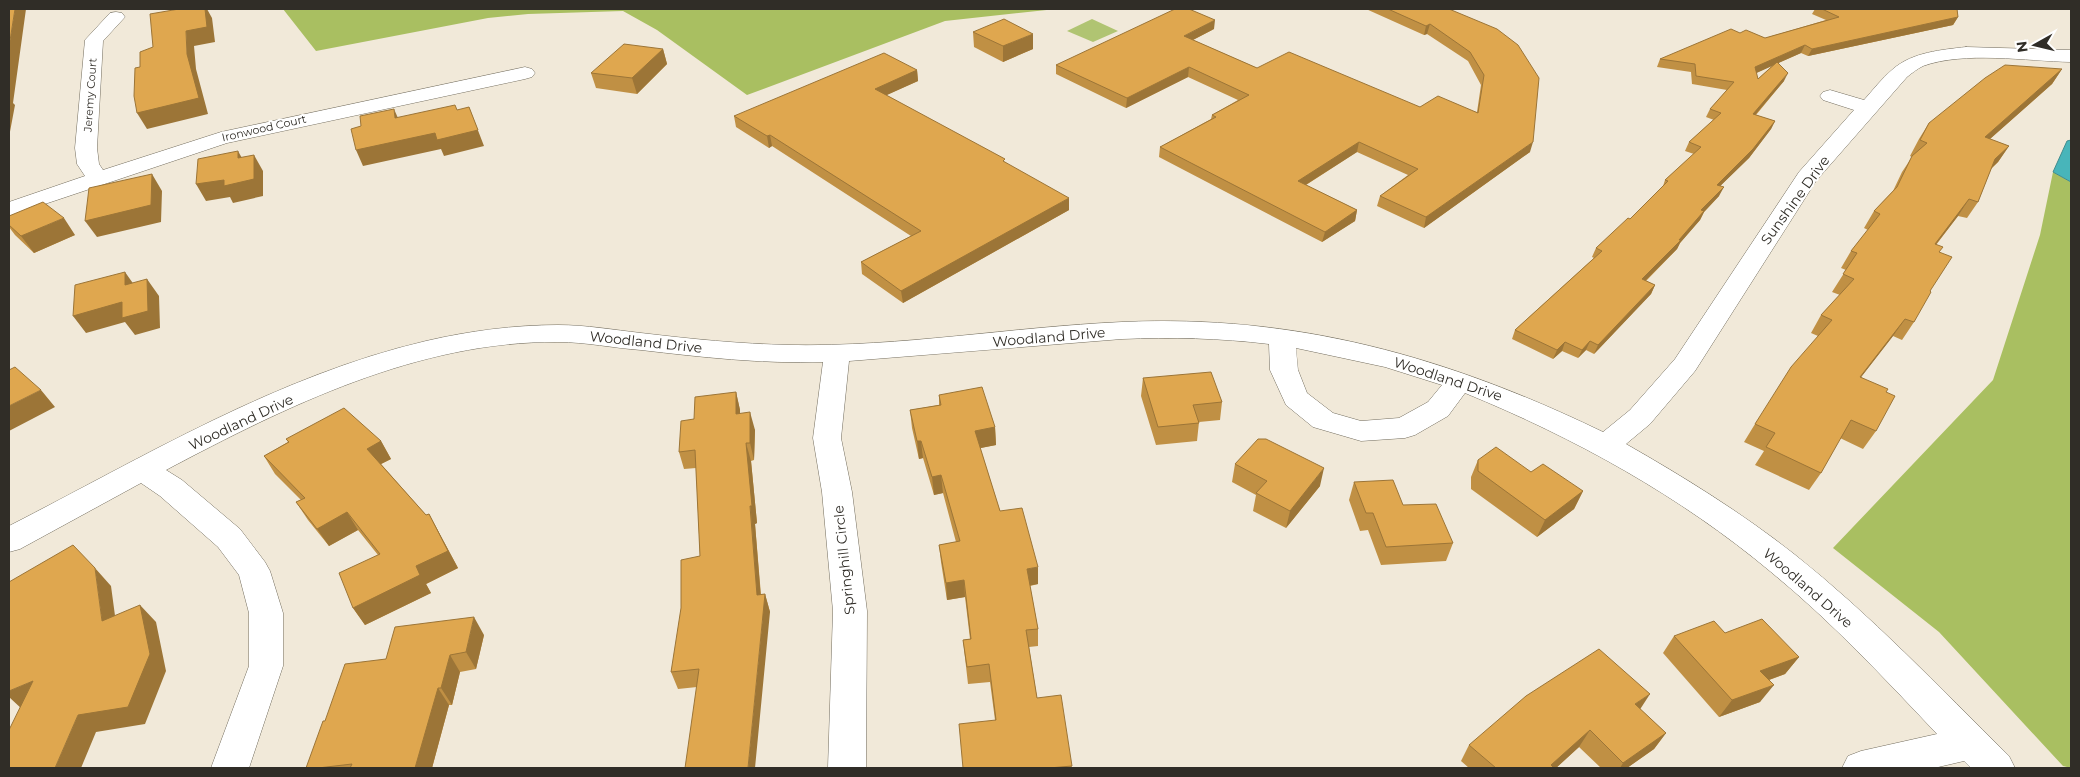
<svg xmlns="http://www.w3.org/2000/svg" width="2080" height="777" viewBox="0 0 2080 777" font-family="Montserrat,sans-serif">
<rect width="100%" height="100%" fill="#f1e9d9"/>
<path fill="#b0c472" d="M1092 19 1118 31 1093 42 1067 31Z"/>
<path fill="#a9bf61" d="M283 9H1056L945 21 747 95 657 30 623 11 528 14 488 18 316 51Z
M2053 172 2071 182V768L2063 766 1939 632 1833 548 1993 380 2040 235Z"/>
<path fill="#48b5ba" stroke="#418c8e" d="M2071 140V182L2053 172 2067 141Z"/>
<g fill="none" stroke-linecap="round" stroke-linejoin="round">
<defs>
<path id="street" d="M116 12 122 13 125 17 103 41 97 148 99 164 103 170 221 132 525 67 532 69 535 73 532 77 525 79 227 143 9 216V202L85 176 77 164 75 148 85 40 110 13Z
M1966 47 2071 50V62C2027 61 1964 51 1923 66 1917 69 1912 73 1907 77L1816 181 1695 371 1650 424 1626 444C1684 477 1742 513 1794 554 1871 615 1939 687 2009 756L2015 768H1971L1964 761 1934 768H1842L1848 756 1861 751 1937 734C1884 678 1831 621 1771 572 1680 496 1575 438 1465 393L1448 416 1415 435 1405 438 1361 441 1313 427 1286 405 1270 370 1269 344C1220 338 1171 337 1122 339L849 361 841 438 852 492 867 611 866 768H828L833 611 822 492 813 438 823 362C762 364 701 357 641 350 613 348 586 342 558 342 418 341 287 406 166 470L182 480 240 529 265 562 270 571 283 613V666L249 768H211L249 666V613L239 575 218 547 160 496 141 483 20 549 9 552V526C144 457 277 376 426 341 469 331 515 325 558 325 586 325 614 330 641 333 691 339 740 344 790 345 902 347 1011 327 1122 322 1296 314 1448 357 1603 432L1630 410 1675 359 1799 172 1854 110 1823 100 1820 96 1823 92 1830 90 1864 100C1873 90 1882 78 1893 69 1913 52 1941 50 1966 47ZM1296 348 1385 367 1442 385 1428 402 1399 418 1361 421 1333 413 1307 393 1298 370Z"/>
</defs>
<use href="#street" stroke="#736d5e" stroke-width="1"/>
<use href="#street" fill="#fff" fill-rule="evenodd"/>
</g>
<path fill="#c09044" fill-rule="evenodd" d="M1366 9H1449L1530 152 1424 228 1377 206 1380 196 1408 175 1357 152 1306 185 1357 210 1355 221 1322 242 1159 157 1160 147 1211 119 1212 115 1238 100 1188 77 1126 108 1056 74V65L1214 29 1193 40 1257 68 1420 107 1477 112 1481 85 1468 61 1427 34 1424 35Z
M1815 9H1957L1958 17 1953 25 1808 56 1801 53 1778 63 1784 81 1756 115 1775 121 1771 129 1749 158 1720 186 1719 196 1704 212 1700 220 1680 243 1677 249 1646 281 1655 285 1651 294 1594 354 1586 350 1578 358 1562 351 1553 359 1512 339 1515 330 1594 258 1592 257 1596 248 1630 219 1663 186 1665 180 1694 154 1685 151 1689 142 1714 120 1706 117 1710 109 1727 90 1692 84 1691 72 1657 67 1660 59 1740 33 1765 38 1826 20 1812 14ZM1773 65 1758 79 1756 73Z
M973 32 1033 49 1003 62 974 47Z
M663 49 667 64 637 94 596 88 591 73Z
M2062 69 2052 84 1990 139 2009 146 1998 162 1991 169 1978 202 1967 218 1958 216 1936 245 1939 252 1930 291 1914 322 1902 340 1893 336 1861 377 1886 392 1876 431 1863 449 1840 438 1821 473 1809 490 1755 465 1764 451 1744 442 1755 424 1818 336 1811 333 1821 315 1840 295 1832 292 1846 270 1841 268 1851 251 1868 230 1864 228 1874 211 1893 191 1902 172 1912 157 1910 156 1919 139 1929 123Z
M917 70 918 81 886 95 1005 162 1069 210 903 303 862 274 861 262 911 236 772 146 769 148 736 127 734 116Z
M9 216 75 235 34 253 15 235 9 227Z
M1143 378 1222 402 1220 420 1199 422 1197 441 1156 445 1141 396Z
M736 392 740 410V413L755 430 754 460 751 461 757 523 755 524 761 595 765 594 770 612 697 687 678 689 671 672 700 556 696 468 684 469 679 452 694 419Z
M939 395 995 427 996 445 980 448 1000 511 1038 584 1030 586 1038 629V646L1029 647 1037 698 1072 766 1071 768H963L995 720 990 682 968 684 963 640 970 639 965 597 947 600 941 562 939 545 956 542 943 493 934 495 923 458 919 459 912 428 910 410 939 405Z
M286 439 381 441 391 459 381 464 426 515 429 514 458 568 426 584 431 593 365 625 353 608 378 555 358 530 329 546 308 520 296 502 301 500 275 474 264 456 288 442Z
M1478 460 1583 491 1574 509 1537 537 1471 489V477Z
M1235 464 1320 486 1286 528 1253 511 1256 495 1232 482Z
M1354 482 1403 505 1453 543 1446 561 1381 565 1368 530 1360 531 1349 500Z
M1725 633 1799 657 1785 674 1769 680 1760 702 1719 717 1663 653 1674 636Z
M484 635 476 669 460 672 452 705H449L432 768H306L325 721Z
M1640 709 1666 733 1654 749 1627 768H1601L1579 747 1556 768H1469L1461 761 1469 745Z"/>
<path fill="#9c7537" d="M15 9H26L13 103 15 105 9 137V47Z
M205 9H207L212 18 215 42 194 46 196 69 208 114 147 129 137 113 187 54 186 31Z
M1958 17 1953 25 1808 56 1812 49Z
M1215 20 1214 29 1183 45 1184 36Z
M1430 24 1427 34 1424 35 1426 26Z
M1033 34V49L1003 62V46Z
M1805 45 1801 53 1752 75 1755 67Z
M663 49 667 64 637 94 632 78Z
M1189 67 1188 77 1126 108 1127 98Z
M2062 69 2052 84 1974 153 1985 137Z
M917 70 918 81 876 100 875 89Z
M1788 73 1784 81 1749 122 1753 114Z
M469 107 484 146 444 156 441 149 363 166 356 150Z
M394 109 401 125 395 118Z
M1775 121 1771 129 1749 158 1713 193 1717 185Z
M770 135 772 146 769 148 767 136Z
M1359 142 1357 152 1296 191 1298 181Z
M1533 142 1530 152 1424 228 1426 217Z
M2009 146 1998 162 1984 175 1995 159Z
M238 151 247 167 238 158Z
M254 155 263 171V196L233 203 230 197 206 201 196 184Z
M152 174 162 191 161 222 97 237 85 221Z
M1724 187 1719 196 1704 212 1700 220 1680 243 1677 249 1638 288 1642 279 1679 240 1701 210Z
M1069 198V210L903 303 901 291Z
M1969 199 1958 216 1923 261 1935 244Z
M1357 210 1355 221 1322 242 1325 232Z
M64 218 75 235 34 253 21 236Z
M125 272 137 289 125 285Z
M147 279 159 296 160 328 135 335 125 322 86 333 73 316Z
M1655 285 1651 294 1594 354 1598 345Z
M1905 319 1893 336 1848 394 1860 377Z
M1590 341 1586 350 1578 358 1582 350Z
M1565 342 1562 351 1553 359 1557 350Z
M41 390 55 407 9 431V406Z
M736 392 740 410V431L736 414Z
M750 412 755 430 754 460 750 443Z
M995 427 996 445 976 449 975 431Z
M381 441 391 459 377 466 367 449Z
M917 441H921L923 458 919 459Z
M746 443 751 461 757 523 755 524 762 612 757 595Z
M1324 468 1320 486 1286 528 1290 511Z
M941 475 943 493 934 495 932 477Z
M1583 491 1574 509 1537 537 1545 520Z
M347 512 358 530 329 546 317 529Z
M429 514 458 568 426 584 431 593 365 625 353 608 416 566Z
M1038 567V584L1027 586V569Z
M95 568 111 586 118 638 102 621Z
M964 580 965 597 947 600 946 583Z
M765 594 770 612 755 768H748Z
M140 605 156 622 166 671 145 724 96 732 81 768H55L78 715Z
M474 617 484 635 476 669 466 652Z
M450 655 460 672 452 705 441 688Z
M1799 657 1785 674 1747 688 1760 671Z
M33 681 23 710 9 697V691Z
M1774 685 1760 702 1719 717 1732 700Z
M438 688 449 705 432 768H415Z
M1650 694 1639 711 1635 704Z
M1590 730 1579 747 1556 768H1549L1551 765Z
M1666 733 1654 749 1627 768H1620L1623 763Z"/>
<path fill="#dfa74f" stroke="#9c7537" d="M9 9H15L9 47Z
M179 9H205L207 27 186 31 187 54 199 98 137 113 134 96 135 68 140 67V52L153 47 150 14Z
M1175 9H1189L1215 20 1184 36 1257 68 1289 52 1420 107 1438 96 1478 113 1484 75 1470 52 1430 24 1426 26 1388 9H1449L1497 29 1518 45 1539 78 1533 142 1426 217 1380 196 1418 169 1359 142 1298 181 1357 210 1325 232 1160 147 1216 117 1212 115 1249 95 1189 67 1127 98 1056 65Z
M1822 9H1957L1958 17 1812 49 1805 45 1755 67 1758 79 1777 62 1788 73 1753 114 1775 121 1753 149 1717 185 1724 187 1701 210 1704 211 1679 240H1681L1642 279 1655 285 1598 345 1590 341 1582 350 1565 342 1557 350 1515 330 1602 251 1596 248 1628 218 1630 219 1668 181 1665 180 1701 147 1689 142 1721 113 1710 109 1734 82 1696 76 1695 64 1660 59 1731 29 1740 33 1746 30 1765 38 1839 17Z
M1004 19 1033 34 1003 46 973 32Z
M624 44 663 49 632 78 591 73Z
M884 53 917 70 875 89 1005 159 1003 161 1069 198 901 291 861 262 921 231 770 135 767 136 734 116Z
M2005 65 2062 69 1985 137 2009 146 1995 159 1978 202 1969 199 1935 244 1943 247 1939 252 1952 257 1930 291 1931 292 1914 322 1905 319 1860 377 1888 389 1886 392 1895 396 1876 431 1851 420 1821 473 1766 447 1775 433 1755 424 1791 367 1832 320 1821 315 1854 279 1843 274 1857 253 1851 251 1880 214 1874 211 1897 187 1912 156 1927 143 1920 140 1929 123 1985 78Z
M455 105 457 110 469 107 478 130 437 140 435 133 356 150 351 129 361 126 360 116 394 109 395 118Z
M238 151V158L254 155V179L224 186V180L196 184 198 159Z
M152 174 151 205 85 221 89 188Z
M43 202 64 218 21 236 9 225V216Z
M125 272V285L147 279 148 311 122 318V302L73 316 75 285Z
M15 367 41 390 9 406V370Z
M1211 372 1222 402 1193 405 1199 423 1158 427 1143 378Z
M982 387 995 427 975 431 1000 511 1022 508 1038 567 1027 569 1038 629 1026 630 1037 698 1061 695 1072 766 1049 768H963L959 724 996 720 989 664 967 667 963 640 971 639 964 580 946 583 939 545 960 541 941 475 932 477 921 441H917L910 410 941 405 939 395Z
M736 392V414L750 412V443H746L752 506H750L757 595 765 594 748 768H685L699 669 671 672 681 608V560L700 556 695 450 679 452 681 421 694 419 695 397Z
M344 408 381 441 367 449 426 515 429 514 448 551 416 566 420 575 353 608 339 573 380 554 347 512 317 529 296 502 305 498 264 456 289 442 286 439Z
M1258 439H1266L1324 468 1290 511 1256 493 1267 481 1235 464Z
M1496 447 1531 472 1543 464 1583 491 1545 520 1478 471V460Z
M1393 480 1403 505 1436 504 1453 543 1386 547 1373 513H1366L1354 482Z
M73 545 95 568 102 621 140 605 150 654 128 707 78 715 55 768H9V730L33 681 9 691V582Z
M474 617 466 652 450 655 441 688H438L415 768H350L352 764 318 768H306L323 721H325L345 664 386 659 395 627Z
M1762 619 1799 657 1760 671 1774 685 1732 700 1674 636 1714 621 1725 633Z
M1599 649 1650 694 1635 704 1666 733 1623 763 1590 730 1551 765 1554 768H1496L1469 745 1526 696Z"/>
<g text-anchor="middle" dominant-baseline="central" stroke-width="4" stroke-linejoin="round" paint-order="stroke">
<g font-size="11" fill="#302d27" stroke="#fff">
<text transform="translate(90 95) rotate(-86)">Jeremy Court</text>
<text transform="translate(264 128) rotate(-13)">Ironwood Court</text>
</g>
<g font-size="14" fill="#302d27" stroke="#fff">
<text transform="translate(1795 200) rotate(-54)">Sunshine Drive</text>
<text transform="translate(1049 337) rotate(-5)">Woodland Drive</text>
<text transform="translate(646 342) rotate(6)">Woodland Drive</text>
<text transform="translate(1448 379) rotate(18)">Woodland Drive</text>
<text transform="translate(241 422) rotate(-25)">Woodland Drive</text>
<text transform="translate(844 560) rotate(-96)">Springhill Circle</text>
<text transform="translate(1808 588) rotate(41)">Woodland Drive</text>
</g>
</g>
<rect width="2080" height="777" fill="none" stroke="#302d27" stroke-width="20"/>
<g transform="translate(2035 45) rotate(262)" stroke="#ffffff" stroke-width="4" paint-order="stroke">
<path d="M0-4L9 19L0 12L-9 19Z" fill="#302d27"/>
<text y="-8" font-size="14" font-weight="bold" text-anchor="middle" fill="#302d27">N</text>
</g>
</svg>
